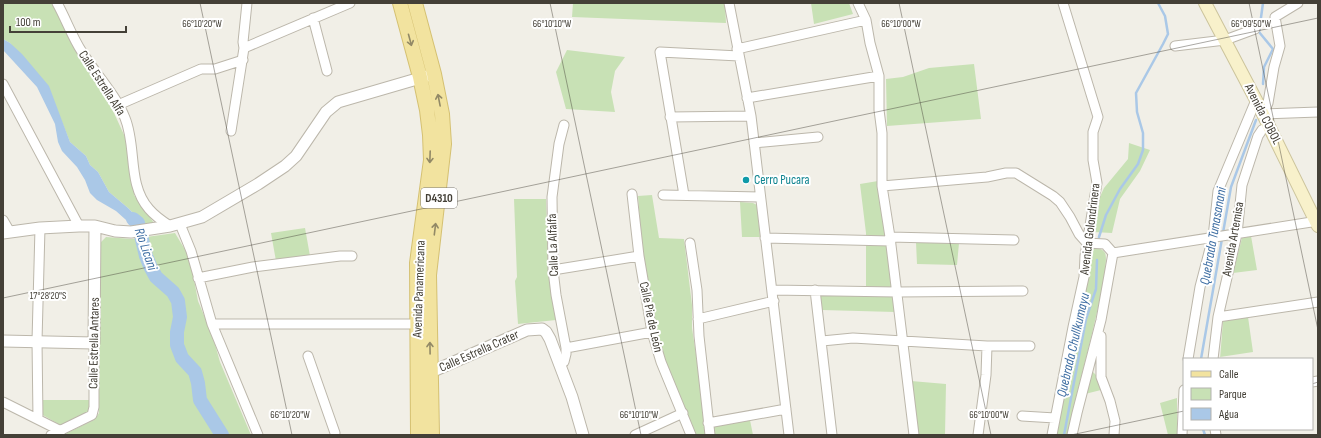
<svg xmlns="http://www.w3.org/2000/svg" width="1321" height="438" viewBox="0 0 1321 438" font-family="'Sofia Sans Condensed',sans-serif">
<rect width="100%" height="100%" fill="#f1efe7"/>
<path fill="#c8e1b5" d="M3 3H55L74 44 114 113 131 150 134 168V195L154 223 146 226 128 208 109 192 98 172 90 165 86 156 70 142 54 102 10 43 3 39Z
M573 3H725L726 23 572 17Z
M811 3H849L853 14 814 24Z
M567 50 625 57 615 71 611 92 615 112 566 109 556 72Z
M974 64 981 119 887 126 886 79 903 77 929 68Z
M1129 143 1150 150 1140 171 1120 199 1112 233 1094 232V210L1104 188 1128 159Z
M878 181 893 288 866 287V233L860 184Z
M652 195 659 238 684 239 692 305V328L708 435H695L664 357 656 324 642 249 638 196Z
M514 199H546L549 279 556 320 518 324 515 281 517 277Z
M740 202 753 203 757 205 760 237H742Z
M305 228 310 256 276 261 271 233Z
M175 233 190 258 198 301 213 337 220 362 251 435H63L94 420 99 413 100 243 106 237 132 239Z
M1251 236 1257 270 1233 273 1242 238Z
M916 242 959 243 957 265 917 264Z
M1094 248C1098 248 1103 249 1105 253 1112 266 1077 391 1072 414 1071 421 1070 428 1069 435H1054L1080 311 1090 273 1089 255Z
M820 294 894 296 895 312 822 310Z
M1248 317 1253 352 1220 357V359L1223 321Z
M1093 372 1096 375 1101 390 1085 394 1090 374Z
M911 381 946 384 945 435H916Z
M1177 398V435H1168L1160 403Z
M41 400H91L89 411 84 416 62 426 41 414Z
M750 420 753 435H714V427L716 426Z"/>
<path fill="#aac8e7" d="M3 39 10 43 22 54 49 86 70 142 86 156 90 165 98 172 109 192 128 208 146 226 135 228 116 211 97 200 90 193 85 180 77 167 62 151 58 142 55 124 37 87 3 50Z"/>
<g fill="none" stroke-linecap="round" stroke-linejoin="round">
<path stroke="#aac8e7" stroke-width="2.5" d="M1263 3 1259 32 1273 49 1264 67 1263 84
M1099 237 1106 215 1120 189 1138 164 1143 150V133L1137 112 1136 93 1163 44 1168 34 1165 16 1158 3
M1201 359 1231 187 1256 120
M1203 429 1205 435
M1064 435 1086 319 1096 289 1097 260"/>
<path stroke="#aac8e7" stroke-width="14" d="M133 219 138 223 146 256 151 268 156 277 173 292 178 301 180 317 177 332V345L182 358 195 372 198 383 200 400 222 435"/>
<defs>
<path id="minor" d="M57 3C66 19 72 37 82 52 95 73 116 95 125 118 137 147 127 184 149 209 155 216 162 221 170 226
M729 3 751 116 789 435
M858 3 866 20 870 43 879 76V110L882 133V186L890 237 914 435
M1298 3 1275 17 1280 46 1274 67 1268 103 1263 114 1318 112
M313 18 327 71
M1175 46 1225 40 1255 29
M244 48 350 3
M737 49 866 20
M3 84 79 226
M747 98 879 76
M118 105 201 69H215L243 60
M670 117 751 116
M231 131 244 48 243 42 247 3
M754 143 818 137
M882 186 987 177 1006 173H1016L1053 196 1060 202 1070 217 1079 234 1087 243 1105 244 1113 253
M632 194 639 256 652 332 661 362 691 435
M663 195 760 197
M684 195 660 52 739 56
M3 220 10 232
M180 224 191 251 212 324 258 435
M890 237 1014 240
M765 238 891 241
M690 243 697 290 699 336 710 435
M1113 253 1318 221
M553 270 639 256
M198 278 253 267 340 256H352
M772 290 897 292 1023 291
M815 290 832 435
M1218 317 1318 302
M698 319 774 301
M212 324H417
M1101 336V377L1110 401 1115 421 1114 435
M822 341 853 338 987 346H1030
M566 348 652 332
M308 356 335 433
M1188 359 1200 287 1213 237 1218 191 1256 100
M1213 359 1218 317 1237 234 1242 185 1258 136 1262 130 1269 126
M560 363 564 362 566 354V348L556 295 553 270 552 197 559 144 564 125
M1312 382 1318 381
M3 402 61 431
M1022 416 1055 418
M38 419 37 341 40 228
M708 423 786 409
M1215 429 1216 435
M51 435 92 415 94 407V343
M635 435 683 413
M978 435 986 375 987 346
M1052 435 1073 327 1084 277 1085 256 1097 183 1093 160V132L1098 117 1063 3
M1072 435 1077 413 1101 320 1113 253
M1182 435 1184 390"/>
<path id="tertiary" d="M3 233 40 228 79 226H95L115 231 131 232 170 226 202 217 258 184 285 166 296 156 326 112 338 102 434 74
M3 341 94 343 95 226
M425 372H431L527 330 542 329 546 332 550 339 572 397 583 435"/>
<path id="secondary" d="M1205 3 1256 100 1318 226"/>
<path id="primary" d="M400 3 420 77 427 110 430 135 431 160 417 263 418 435
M415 3 434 74 442 114 444 144 429 275 432 435"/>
</defs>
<use href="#minor" stroke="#bcb7ab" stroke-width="11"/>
<use href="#tertiary" stroke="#bcb7ab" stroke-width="13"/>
<use href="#secondary" stroke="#ccc49c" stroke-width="14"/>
<use href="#primary" stroke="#d5c172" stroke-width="16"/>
<use href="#minor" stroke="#fff" stroke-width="9"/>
<use href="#tertiary" stroke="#fff" stroke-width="11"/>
<use href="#secondary" stroke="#f8f1cb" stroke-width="12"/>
<use href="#primary" stroke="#f2e39f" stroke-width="14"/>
</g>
<defs><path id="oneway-shaft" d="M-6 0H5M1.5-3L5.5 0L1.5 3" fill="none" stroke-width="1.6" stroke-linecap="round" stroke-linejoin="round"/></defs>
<g stroke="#928966">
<use href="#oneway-shaft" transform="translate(410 40) rotate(75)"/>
<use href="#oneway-shaft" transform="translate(439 100) rotate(-101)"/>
<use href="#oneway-shaft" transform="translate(430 157) rotate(92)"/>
<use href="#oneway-shaft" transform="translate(435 229) rotate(-83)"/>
<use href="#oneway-shaft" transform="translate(430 348) rotate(-91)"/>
</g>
<path fill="none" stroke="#444037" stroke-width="1" stroke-opacity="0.45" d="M200 3 292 435M550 3 641 435M899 3 991 435M1249 3 1318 330M3 298 1318 18M1312 384 1318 382M1071 435 1184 411"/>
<circle fill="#0f9aa8" stroke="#fff" stroke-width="1.5" cx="746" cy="180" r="4"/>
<g text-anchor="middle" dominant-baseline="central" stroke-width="4" stroke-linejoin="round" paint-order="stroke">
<rect fill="#fff" stroke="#7c7973" stroke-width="1" x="421" y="188" width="36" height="20" rx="3"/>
<g font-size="12" font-weight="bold" fill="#444037">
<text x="439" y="198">D4310</text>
</g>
<g font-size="13" fill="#444037" stroke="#fff">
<text transform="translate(102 83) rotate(57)">Calle Estrella Alfa</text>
<text transform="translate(1263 114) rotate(63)">Avenida COBOL</text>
<text transform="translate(1090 229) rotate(-83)">Avenida Golondrinera</text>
<text transform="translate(1233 239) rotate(-80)">Avenida Artemisa</text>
<text transform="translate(553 245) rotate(-92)">Calle La Alfalfa</text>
<text transform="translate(419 289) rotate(-88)">Avenida Panamericana</text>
<text transform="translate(651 317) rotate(78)">Calle Pie de León</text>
<text transform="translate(94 343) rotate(-89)">Calle Estrella Antares</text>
<text transform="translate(479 351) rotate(-24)">Calle Estrella Crater</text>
</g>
<g font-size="13" fill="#0d838f" stroke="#fff" text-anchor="start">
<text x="754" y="180">Cerro Pucara</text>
</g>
<g font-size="14" font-style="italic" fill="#3d6da2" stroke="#fff">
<text transform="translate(1213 236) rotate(-80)">Quebrada Tunasanani</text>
<text transform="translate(146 249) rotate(71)">Río Licani</text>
<text transform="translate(1073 345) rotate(-77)">Quebrada Chullkumayu</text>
</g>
</g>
<g font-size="10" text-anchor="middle" fill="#444037" stroke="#fff" stroke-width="4" stroke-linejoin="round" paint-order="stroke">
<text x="202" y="27">66°10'20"W</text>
<text x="552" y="27">66°10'10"W</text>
<text x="901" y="27">66°10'00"W</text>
<text x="1251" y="27">66°09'50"W</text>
<text x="48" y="299">17°28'20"S</text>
<text x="290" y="418">66°10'20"W</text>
<text x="639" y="418">66°10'10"W</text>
<text x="989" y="418">66°10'00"W</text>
</g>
<rect width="1321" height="438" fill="none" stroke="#444037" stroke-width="8"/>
<rect x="1183" y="358" width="130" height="72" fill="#ffffff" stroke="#b4b3af"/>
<rect x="1191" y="371" width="20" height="6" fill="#f2e39f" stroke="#b4b3af"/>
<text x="1219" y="378" font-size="12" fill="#444037">Calle</text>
<rect x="1191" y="388" width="20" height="12" fill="#c8e1b5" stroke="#b4b3af"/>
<text x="1219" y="398" font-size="12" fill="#444037">Parque</text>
<rect x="1191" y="408" width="20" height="12" fill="#aac8e7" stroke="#b4b3af"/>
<text x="1219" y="418" font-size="12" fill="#444037">Agua</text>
<path d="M10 26v6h116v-6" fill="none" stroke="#444037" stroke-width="2"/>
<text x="16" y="26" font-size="12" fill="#444037" stroke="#ffffff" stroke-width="3" paint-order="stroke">100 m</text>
</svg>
